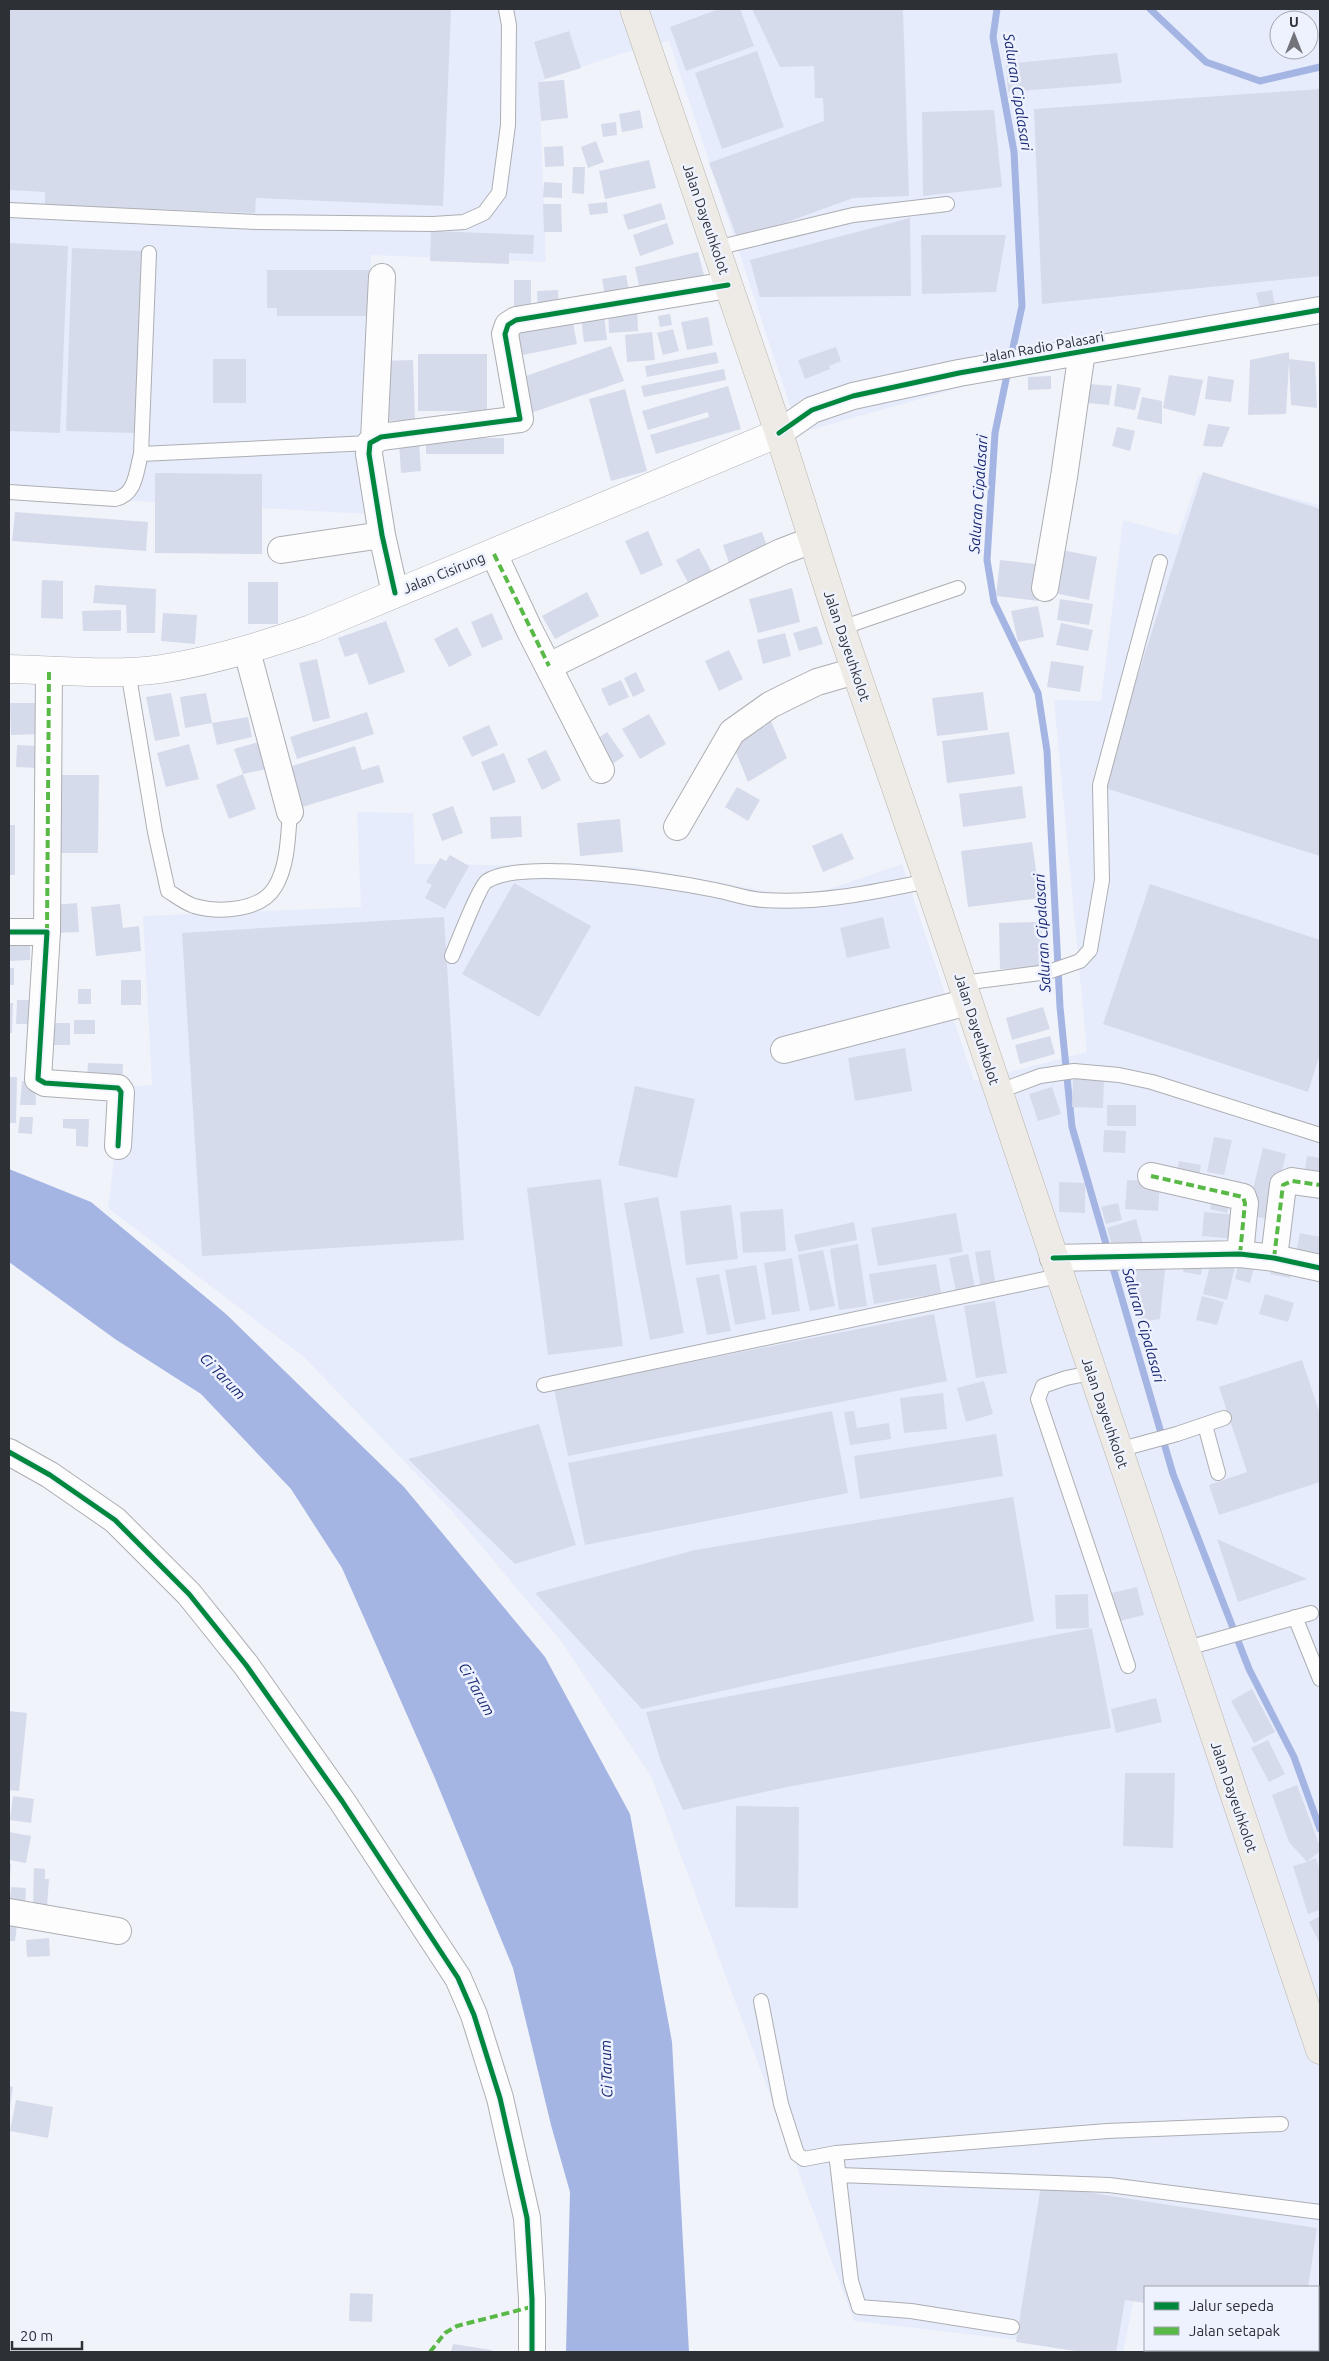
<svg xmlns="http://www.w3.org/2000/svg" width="1329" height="2361" viewBox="0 0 1329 2361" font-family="Ubuntu,sans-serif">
<rect width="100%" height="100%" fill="#f1f3fa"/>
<path fill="#e6ecfb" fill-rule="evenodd" d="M9 9H1320V299L1226 313 799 433 669 41 619 54 539 82 546 262 371 255 368 514 9 494ZM1279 20H1309V50H1279Z
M1199 475 1320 505V2332H1318V2287H1145V2300L1134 2298 1123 2352 854 2321 652 1778 561 1641 451 1510 304 1357 108 1208 123 1087 152 1085 143 916 361 907 357 812 413 813 415 864 635 867 803 898 902 864 974 1081 1087 1052 1054 700 1101 701 1123 520 1178 535Z"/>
<path fill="#a4b5e4" d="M9 1169 91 1202 226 1314 404 1487 545 1657 630 1814 672 2042 689 2352H566L570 2192 551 2125 513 1968 434 1776 342 1568 291 1489 201 1394 115 1339 9 1262Z"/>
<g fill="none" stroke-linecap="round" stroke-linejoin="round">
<path stroke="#a4b5e4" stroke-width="7" d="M997 9 993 37 1014 152 1022 306 1011 357
M1150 9 1206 62 1260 81 1320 67
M1008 370 995 433 987 560 994 602 1038 693 1047 751 1060 1007 1072 1127 1173 1474 1249 1669 1294 1757 1320 1829"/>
</g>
<path fill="#d6dbeb" d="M9 9H451L443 206 256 198 255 213 45 205V192L9 190Z
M719 9H740L754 46 686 71 670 27Z
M752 9H903L909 196 853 198 738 240 709 163 824 121 823 98H815L814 66 780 67Z
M569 31 581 68 545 79 534 42Z
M757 51 784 127 722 149 695 73Z
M1117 53 1122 83 1008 92 1006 64Z
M564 80 568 118 541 121 538 82Z
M1320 89V276L1042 304 1034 109Z
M640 110 643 128 622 132 619 114Z
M994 110 1002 187 923 196 922 112Z
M616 122 617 135 603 137 601 124Z
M596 141 604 162 588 168 581 147Z
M563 146 564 166 545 167 544 147Z
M649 160 656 188 605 199 599 171Z
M573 167H585L584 194 572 193Z
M544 182 562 183V198L543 197Z
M607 202 608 213 590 215 588 204Z
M661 203 666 219 628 230 623 215Z
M543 204H561L562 232H544Z
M910 218 911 296 760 297 750 260Z
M667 223 674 244 640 256 633 235Z
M431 231 534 235 533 254 509 253V264L430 261Z
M921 235H1006L996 292 922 294Z
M9 243 68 246 60 433 9 431Z
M72 248 142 251 135 433 66 431Z
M698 252 705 279 641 295 635 267Z
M267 270H371V316H277V308H267Z
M626 275 630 297 606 301 602 279Z
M514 280H531V307L514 306Z
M558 290 559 310 538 311 537 291Z
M1272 290 1275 306 1260 308 1256 293Z
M637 306 638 331 609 333 608 308Z
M670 314 672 325 660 327 658 316Z
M604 315 607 340 584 342 581 318Z
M572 317 577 344 523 355 517 328Z
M708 317 713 345 687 350 681 322Z
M673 329 679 351 663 355 657 333Z
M652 332 655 360 627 362 625 335Z
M611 346 624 381 525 415 523 377Z
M836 347 841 361 829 366 830 369 805 379 798 360Z
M716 352 719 363 647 377 645 366Z
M1289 352V359L1315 362 1317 408 1291 405 1289 362 1286 414 1248 415 1250 360Z
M418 354H487V411H418Z
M213 359H246V403H213Z
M413 360 415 420 383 421 381 361Z
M724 369 726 380 644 397 641 386Z
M1169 375 1203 380 1195 416 1163 408Z
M1051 376V389L1028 390V377Z
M1208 376 1234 380 1231 402 1205 399Z
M1090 384 1112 386 1109 405 1087 403Z
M1117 384 1141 388 1135 410 1114 406Z
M728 386 741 429 656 454 650 435 709 417 708 412 648 430 642 411Z
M625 389 647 471 611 481 589 399Z
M1142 397 1162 401V424L1137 419Z
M1208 424 1230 427 1222 447 1203 446Z
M1117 427 1135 431 1130 451 1112 446Z
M426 438H504V454H426Z
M419 442 421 471 401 473 399 443Z
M1203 472 1320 509V856L1102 787Z
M155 473 262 474V554L155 553Z
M15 512 148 522 146 551 12 541Z
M648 531 663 565 641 575 625 541Z
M762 532 769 552 730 566 723 545Z
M699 548 714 576 691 588 676 560Z
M1062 550 1097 557 1089 600 1054 593Z
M1000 560 1043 565 1039 601 996 596Z
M42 580 63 581V619L41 618Z
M248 582H278V624H248Z
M95 585 156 589 155 633H127L126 605 93 603Z
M792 588 800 622 758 633 749 599Z
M587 592 599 616 555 639 542 616Z
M1060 599 1093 604 1089 625 1057 620Z
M1038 606 1044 637 1018 642 1011 611Z
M121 610V631H83L82 611Z
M163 613 197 615 195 644 161 641Z
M492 613 503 639 482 648 471 622Z
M386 621 405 672 369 685 357 653 345 657 338 638Z
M1061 623 1093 630 1088 651 1056 645Z
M817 626 823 644 799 651 793 633Z
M457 627 472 655 449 667 434 639Z
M785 633 791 656 763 664 757 640Z
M729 650 743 679 719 691 705 661Z
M317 659 330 718 313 722 299 663Z
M1051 661 1084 666 1080 692 1047 687Z
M636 672 645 691 633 697 624 678Z
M621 680 629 697 609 706 601 689Z
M983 692 988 730 937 736 932 698Z
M171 693 180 736 155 741 146 697Z
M206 693 212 723 185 728 180 697Z
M10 703H39L40 734 11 735Z
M367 712 374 734 297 759 290 737Z
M649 714 666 744 640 759 622 729Z
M248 717 252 737 217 745 212 723Z
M770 719 787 758 748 782 733 745Z
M489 725 498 745 472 757 462 737Z
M607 732 624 756 611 765 594 741Z
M1009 732 1015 774 947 783 942 741Z
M259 742 267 769 243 774 234 749Z
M189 744 199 779 166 787 157 753Z
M17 745 38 746V768L16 767Z
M355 746 362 770 379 765 384 782 299 808 286 768Z
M546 750 561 780 542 790 527 759Z
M504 753 516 782 493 791 481 762Z
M243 774 256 809 229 819 216 785Z
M56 775H99L98 853H54Z
M1022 786 1026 818 963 827 959 794Z
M737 787 760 800 748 821 725 807Z
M453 806 463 833 442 841 432 814Z
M521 816 522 837 491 839 490 817Z
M620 819 623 852 580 856 577 823Z
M9 825H15V875H9Z
M842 833 854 859 823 872 812 846Z
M1032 842 1040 898 968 907 961 851Z
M450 855 469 866 445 909 425 898 432 885 426 882 440 858 446 861Z
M514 883 591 926 539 1017 462 974Z
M1150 884 1320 940V1054L1308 1092 1103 1024Z
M77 903 79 932 57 933 54 905Z
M120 904 123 928 139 926 141 951 96 956 91 907Z
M444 917 464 1240 202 1256 182 933Z
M883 917 890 948 847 958 840 928Z
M1042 922 1043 967 1000 969 999 923Z
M9 941H30V960L9 961Z
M9 968H14V985H9Z
M121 980H141V1005H121Z
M78 989H91V1004H78Z
M17 1000H35L34 1024H16Z
M9 1003H13L12 1033H9Z
M1043 1007 1050 1029 1012 1040 1006 1018Z
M74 1020H95V1034H74Z
M48 1023H70V1045H48Z
M1050 1036 1055 1054 1020 1064 1015 1045Z
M905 1048 912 1091 855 1101 848 1058Z
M88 1063 123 1064 122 1083 87 1081Z
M9 1077H17L16 1123H9Z
M1073 1078 1104 1079 1103 1108 1072 1107Z
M22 1081 35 1082 36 1105H20Z
M635 1086 695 1099 677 1178 618 1165Z
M1052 1087 1061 1114 1038 1121 1029 1094Z
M1107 1105H1136V1126H1107Z
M20 1117H33L32 1134 18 1133Z
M63 1119H89L88 1147 76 1146V1129L63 1128Z
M1104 1130 1126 1131 1125 1153 1103 1152Z
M1214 1137 1232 1140 1224 1175 1207 1172Z
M1263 1148 1286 1154 1270 1220 1247 1214Z
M1307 1156 1320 1158V1177L1304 1175Z
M1179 1161 1201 1165 1198 1183 1175 1179Z
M601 1179 623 1346 548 1355 527 1188Z
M1127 1180 1160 1182 1158 1211 1125 1209Z
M1059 1182 1085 1183V1213L1059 1212Z
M1214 1191 1231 1195 1227 1213 1210 1209Z
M658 1197 684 1333 650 1340 624 1203Z
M1118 1203 1122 1220 1106 1224 1101 1207Z
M731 1205 738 1259 686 1265 680 1211Z
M783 1209 786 1251 743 1253 740 1212Z
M1204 1212 1237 1215 1235 1239 1202 1236Z
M956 1213 963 1252 878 1266 871 1228Z
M1136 1219 1143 1244 1114 1252 1107 1228Z
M854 1222 857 1240 798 1252 794 1235Z
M1300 1233 1320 1237V1257L1296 1252Z
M858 1244 867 1306 839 1310 830 1249Z
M823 1250 835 1306 810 1311 798 1255Z
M990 1250 996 1286 981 1289 975 1252Z
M968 1254 976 1292 957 1296 949 1258Z
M1241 1254 1256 1258 1250 1283 1235 1279Z
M1212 1257 1236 1263 1227 1300 1203 1294Z
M792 1258 800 1311 772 1315 764 1263Z
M1185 1258 1203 1261 1201 1275 1183 1272Z
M1166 1261 1160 1319 1141 1322 1117 1263Z
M1273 1261 1293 1266 1290 1278 1270 1274Z
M936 1264 941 1293 874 1304 869 1274Z
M756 1265 766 1319 735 1325 725 1270Z
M719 1274 731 1331 707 1335 696 1278Z
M1265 1294 1294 1303 1288 1322 1259 1314Z
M1202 1296 1224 1302 1217 1325 1196 1320Z
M995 1301 1007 1373 976 1378 964 1306Z
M934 1314 947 1381 568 1456 554 1389Z
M1302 1360 1320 1414V1482L1219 1515 1209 1485 1247 1472 1219 1387Z
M984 1381 993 1414 966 1422 957 1388Z
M943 1393 947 1429 904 1433 900 1398Z
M832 1411 848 1493 585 1545 568 1463Z
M854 1411 857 1428 889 1423 891 1439 850 1445 844 1412Z
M539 1424 576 1545 515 1564 408 1459Z
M996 1434 1003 1476 860 1499 854 1456Z
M1013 1497 1034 1621 642 1709 535 1593 695 1550Z
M1217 1539 1307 1579 1238 1602Z
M1137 1587 1144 1615 1115 1622 1108 1594Z
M1088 1594 1089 1628 1056 1629 1055 1595Z
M1092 1628 1111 1728 787 1787 683 1810 661 1762 646 1712Z
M1252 1689 1275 1732 1254 1743 1231 1701Z
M1156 1698 1162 1722 1116 1733 1111 1709Z
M9 1711 27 1713 19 1791 9 1790Z
M1268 1740 1285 1774 1269 1782 1251 1748Z
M1125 1773H1175L1173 1848 1123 1846Z
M1297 1785 1320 1847V1851L1307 1862 1316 1858 1320 1872V1910L1308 1914 1293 1866 1307 1862 1289 1842 1272 1795Z
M13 1796 34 1799 31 1823 10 1820Z
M736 1806 799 1807 798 1908 735 1907Z
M9 1832 31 1836 26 1863 9 1860Z
M9 1864H11L10 1878H9Z
M34 1868 45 1869V1879H49L47 1907H33Z
M11 1887 26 1888 25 1910 9 1909Z
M9 1915 18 1917 15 1941H9Z
M1320 1916V1944L1309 1922Z
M49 1938 50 1956 27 1957 26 1940Z
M9 2086 13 2087 10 2107H9Z
M16 2100 53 2107 48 2138 10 2131Z
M1041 2185 1317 2228 1308 2287H1145V2303L1125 2300 1116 2352H1082L1016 2342Z
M350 2293 373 2294 372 2322 349 2321Z
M453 2344 492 2350 491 2352H451Z"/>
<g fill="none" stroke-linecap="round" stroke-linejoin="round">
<defs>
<path id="lane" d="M9 210 256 222 433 224 464 222 484 213 499 193 508 125 509 25 506 9
M716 248 853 215 947 204
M141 454 149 253
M9 492 115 499C136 495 136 472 141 454L370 443
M841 628 958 588
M128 671 155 832 168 891C176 896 185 903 194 906 219 913 261 911 275 887 288 866 288 835 290 812
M452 956C457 944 480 885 487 881 522 858 671 881 715 890 731 893 747 899 763 900 820 904 873 892 928 881
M962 983 1048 972 1080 961 1090 950 1102 880 1100 785 1160 562
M997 1092 1040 1076 1074 1071 1119 1075 1152 1082 1320 1135
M1091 1373 1066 1378 1043 1386 1038 1399 1128 1666
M544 1385 1059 1276
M1205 1425 1218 1473
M1118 1450 1177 1434 1224 1418
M1295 1617 1320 1679
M1184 1649 1311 1613
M761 2001 781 2104 797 2154 804 2159 836 2153
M839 2175 1109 2185 1320 2212
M1012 2327 911 2311 859 2307 851 2281 836 2153 1107 2131 1281 2124"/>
<path id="street" d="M779 433 812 410 853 396 959 373 1320 310
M374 440 382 277
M281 550 382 535
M494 554 529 629 601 770
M1045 588 1064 477 1082 351
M395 593 382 535 369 454 370 443 381 437 520 419 505 334 508 325 516 320 728 285
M247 651 290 812
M549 666 781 552 812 540
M677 827 732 732 770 705 790 695 817 682 855 671
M9 932H47L38 1079 45 1083 118 1088 121 1092 118 1146
M47 932 49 670
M784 1050 968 1002
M1151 1176 1243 1197 1245 1203 1240 1254
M1053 1258 1240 1254 1274 1258 1320 1268
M1274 1258 1283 1185 1292 1181 1320 1185
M9 1452 50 1475 115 1520 189 1594 246 1665 342 1801 458 1978 474 2015 500 2098 527 2218 532 2299V2352
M9 1912 118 1931"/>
<path id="secondary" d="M9 669C58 670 112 676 161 669 213 661 262 646 311 629L779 433"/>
<path id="primary" d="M634 9 779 433 841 628 928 881 1320 2050"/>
</defs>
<use href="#lane" stroke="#acaeb3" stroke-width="16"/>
<use href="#street" stroke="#acaeb3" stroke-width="28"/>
<use href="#secondary" stroke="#acaeb3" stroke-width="29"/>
<use href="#primary" stroke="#b9b4ac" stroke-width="29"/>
<use href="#lane" stroke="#fdfdfe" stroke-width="14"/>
<use href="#street" stroke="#fdfdfe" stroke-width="26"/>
<use href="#secondary" stroke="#fdfdfe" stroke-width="28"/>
<use href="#primary" stroke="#eeebe6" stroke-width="28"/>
<path stroke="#58b947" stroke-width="4" stroke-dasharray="8 4" stroke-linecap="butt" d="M494 554 549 666
M47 932 49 670
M1151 1176 1243 1197 1245 1203 1240 1254
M1274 1258 1283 1185 1292 1181 1320 1185
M430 2352 445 2333 457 2326 531 2307"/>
<defs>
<path id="cycleway" d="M779 433 812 410 853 396 959 373 1320 310
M395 593 382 535 369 454 370 443 381 437 520 419 505 334 508 325 516 320 728 285
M9 932H47L38 1079 45 1083 118 1088 121 1092 118 1146
M1053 1258 1240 1254 1274 1258 1320 1268
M9 1452 50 1475 115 1520 189 1594 246 1665 342 1801 458 1978 474 2015 500 2098 527 2218 532 2299V2352"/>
</defs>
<use href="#cycleway" stroke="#edf2fe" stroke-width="8"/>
<use href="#cycleway" stroke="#00873e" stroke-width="5"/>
</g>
<g text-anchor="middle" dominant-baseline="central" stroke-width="5" stroke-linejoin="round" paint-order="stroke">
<g font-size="14" fill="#2d3035" stroke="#edf2fe">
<text transform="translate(706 219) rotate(71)">Jalan Dayeuhkolot</text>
<text transform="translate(1043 347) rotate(-10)">Jalan Radio Palasari</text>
<text transform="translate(444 573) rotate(-22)">Jalan Cisirung</text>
<text transform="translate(847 646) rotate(71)">Jalan Dayeuhkolot</text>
<text transform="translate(977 1029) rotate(72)">Jalan Dayeuhkolot</text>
<text transform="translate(1105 1413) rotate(71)">Jalan Dayeuhkolot</text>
<text transform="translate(1234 1797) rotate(71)">Jalan Dayeuhkolot</text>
</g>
<g font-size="15" font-style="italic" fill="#182772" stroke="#edf2fe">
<text transform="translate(1018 92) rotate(81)">Saluran Cipalasari</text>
<text transform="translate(978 494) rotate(-86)">Saluran Cipalasari</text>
<text transform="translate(1042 933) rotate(-93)">Saluran Cipalasari</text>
<text transform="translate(1144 1325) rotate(74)">Saluran Cipalasari</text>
<text transform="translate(223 1376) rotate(46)">Ci Tarum</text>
<text transform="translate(477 1689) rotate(61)">Ci Tarum</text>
<text transform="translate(606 2069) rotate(-92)">Ci Tarum</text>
</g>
</g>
<rect width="1329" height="2361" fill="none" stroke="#2d3035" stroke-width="20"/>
<rect x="1144" y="2286" width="175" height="65" fill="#edf2fe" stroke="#a0a4ae"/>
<rect x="1154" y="2302" width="25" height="8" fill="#00873e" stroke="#a0a4ae"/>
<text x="1189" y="2311" font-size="15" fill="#2d3035">Jalur sepeda</text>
<rect x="1154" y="2327" width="25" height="8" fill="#58b947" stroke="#a0a4ae"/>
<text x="1189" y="2336" font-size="15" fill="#2d3035">Jalan setapak</text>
<g transform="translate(1294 35)"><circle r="24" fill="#edf2fe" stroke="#a0a4ae"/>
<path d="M0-4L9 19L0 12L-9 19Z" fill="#72747a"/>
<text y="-8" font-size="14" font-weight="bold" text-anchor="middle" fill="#2d3035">U</text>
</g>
<path d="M12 2341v8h70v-8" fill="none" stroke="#2d3035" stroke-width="2.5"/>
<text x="20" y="2341" font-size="15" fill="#2d3035" stroke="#edf2fe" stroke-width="4" paint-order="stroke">20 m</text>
</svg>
